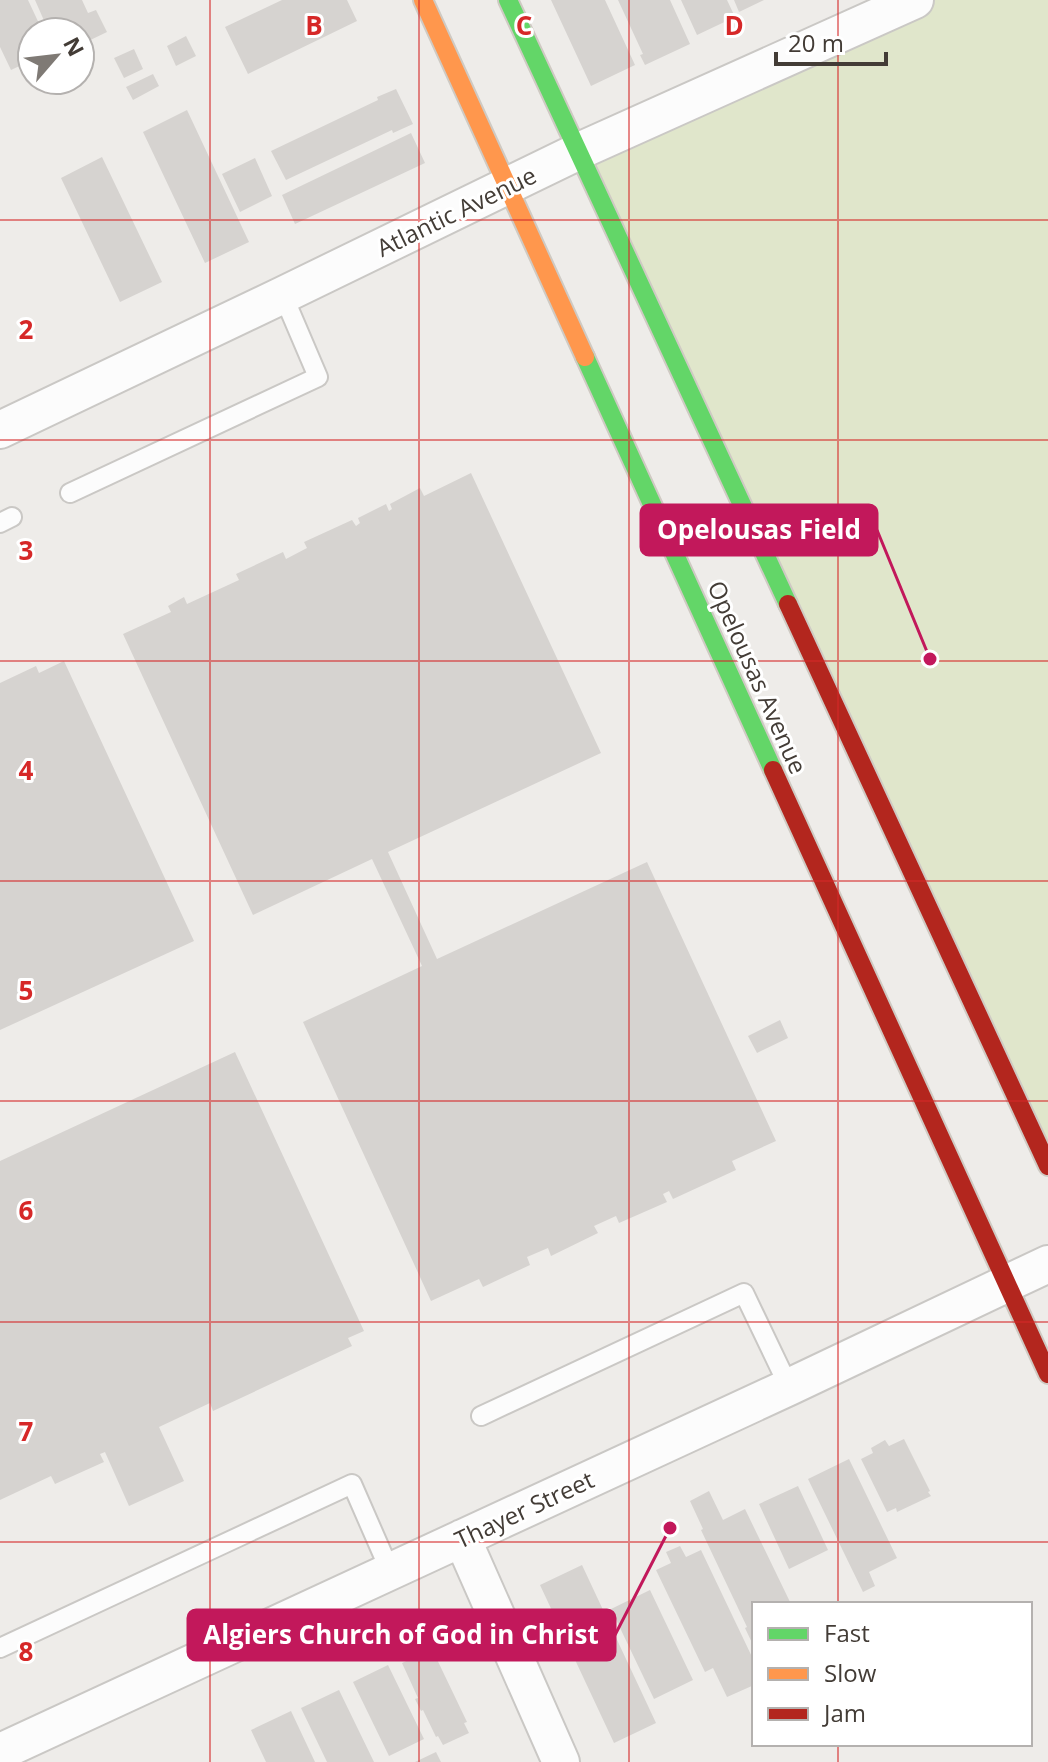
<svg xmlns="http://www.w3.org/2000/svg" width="1048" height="1762" viewBox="0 0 1048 1762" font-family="'Open Sans',sans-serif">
<rect width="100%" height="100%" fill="#eeece9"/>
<path fill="#e0e6cb" d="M915 0H1048V1166L577 152Z"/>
<path fill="#d6d3d0" d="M0 0H28L43 32H32V60L11 70 0 47Z
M35 0H82L88 13 96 10 107 32 80 45V32H49Z
M282 0H347L357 21 248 74 225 27Z
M551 0H605L635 65 591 86Z
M618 0H670L690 44 645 65 640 55 643 54Z
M681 0H727L735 17 697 35Z
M734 0H764L739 12Z
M186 36 196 56 176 66 167 46Z
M134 49 143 69 124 78 114 58Z
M153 74 159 86 133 100 126 87Z
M396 89 413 124 393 133 392 130 286 180 271 151 378 100 377 97Z
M187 110 249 242 205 263 143 132Z
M411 133 425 163 295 224 282 195Z
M102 157 162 282 120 302 61 178Z
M255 158 272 196 240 212 222 174Z
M471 473 601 753 388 852 437 959 647 862 776 1141 732 1161 736 1170 673 1199 669 1191 663 1194 667 1202 619 1223 616 1216 594 1226 598 1233 551 1256 548 1248 527 1257 530 1265 483 1287 479 1279 431 1301 303 1022 422 966 372 859 253 915 123 634 171 612 168 606 184 597 187 604 239 580 236 574 283 552 286 559 307 548 304 542 352 520 356 526 360 523 358 518 386 504 389 511 392 509 390 504 420 488 424 496Z
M64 661 194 941 0 1030V683L36 666 39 673Z
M780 1020 788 1038 757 1053 748 1036Z
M235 1052 364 1331 348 1338 352 1346 213 1411 210 1403 159 1427 184 1481 129 1506 105 1452 100 1454 104 1462 55 1484 51 1476 0 1500V1161Z
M904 1439 930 1491 928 1492 931 1496 897 1512 896 1508 887 1512 861 1459 873 1453 871 1448 885 1440 889 1446Z
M849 1459 897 1558 869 1572 875 1586 863 1592 808 1479Z
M798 1486 828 1550 789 1569 759 1504Z
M709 1491 723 1520 745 1509 791 1604H754V1647L745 1628 747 1627 701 1530 703 1529 690 1501Z
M680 1546 686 1557 701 1550 754 1661V1685L727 1697 713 1668 705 1672 656 1570 671 1563 666 1552Z
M582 1565 656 1723 614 1743 540 1585Z
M650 1590 693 1680 654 1699 611 1609Z
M432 1649 467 1722 464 1723 469 1733 443 1745 438 1736 436 1737 423 1710 421 1711 415 1699 418 1698 402 1663Z
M388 1665 424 1739 389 1756 353 1682Z
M339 1690 374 1762H327L301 1708Z
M291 1711 315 1762H266L251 1730Z
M436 1752 441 1762H415Z"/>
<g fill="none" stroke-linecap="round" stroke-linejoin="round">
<defs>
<path id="lane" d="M70 493 318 377 283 295
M0 523 12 517
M481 1416 744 1293 789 1387
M0 1648 352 1484 390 1571"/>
<path id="street" d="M0 430 283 295 577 152 915 0
M462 1538 561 1762
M0 1752 789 1387 1048 1264"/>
<path id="fast" d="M508 0 788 604
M585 357 773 770"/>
<path id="slow" d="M423 0 585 357"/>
<path id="jam" d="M788 604 1048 1166
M773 770 1048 1374"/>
</defs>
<use href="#lane" stroke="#cac8c5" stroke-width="22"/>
<use href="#street" stroke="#cac8c5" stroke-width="40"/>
<use href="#fast" stroke="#cfcac3" stroke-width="22"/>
<use href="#slow" stroke="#cfcac3" stroke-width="22"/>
<use href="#jam" stroke="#cfcac3" stroke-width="22"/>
<use href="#lane" stroke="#fcfcfc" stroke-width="18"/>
<use href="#street" stroke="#fcfcfc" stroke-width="36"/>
<use href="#fast" stroke="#63d668" stroke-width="18"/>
<use href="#slow" stroke="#ff974d" stroke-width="18"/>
<use href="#jam" stroke="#b3261e" stroke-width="18"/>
</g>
<path fill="none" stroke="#d62828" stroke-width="2" stroke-opacity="0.55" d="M210 0V1762M419 0V1762M629 0V1762M838 0V1604M0 220H1048M0 440H1048M0 661H1048M0 881H1048M0 1101H1048M0 1322H1048M0 1542H1048M838 1744V1762"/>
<g text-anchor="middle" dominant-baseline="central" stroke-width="6" stroke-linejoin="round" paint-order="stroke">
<g font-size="24" fill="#433c36" stroke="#fff">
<text transform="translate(456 211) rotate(-26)">Atlantic Avenue</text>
<text transform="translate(758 677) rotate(66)">Opelousas Avenue</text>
<text transform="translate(524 1509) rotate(-25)">Thayer Street</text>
</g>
</g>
<g font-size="26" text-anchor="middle" font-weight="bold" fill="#d62828" stroke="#fff" stroke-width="6" stroke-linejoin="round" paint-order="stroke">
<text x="314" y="35">B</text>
<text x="524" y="35">C</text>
<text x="734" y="35">D</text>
<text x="26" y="339">2</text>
<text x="26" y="560">3</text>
<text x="26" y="780">4</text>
<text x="26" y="1000">5</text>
<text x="26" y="1220">6</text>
<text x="26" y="1441">7</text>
<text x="26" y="1661">8</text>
</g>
<path fill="none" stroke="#c2185b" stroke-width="3" d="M930 659L877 530M670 1528L615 1635"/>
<g fill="#c2185b" stroke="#fff" stroke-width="3">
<circle cx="930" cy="659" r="8"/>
<circle cx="670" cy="1528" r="8"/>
</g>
<g fill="#c2185b" stroke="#c2185b" stroke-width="3">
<rect x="641" y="505" width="236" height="50" rx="8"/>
<rect x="188" y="1610" width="427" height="50" rx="8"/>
</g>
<g font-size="26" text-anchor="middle" font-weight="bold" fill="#fff">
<text x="759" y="539">Opelousas Field</text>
<text x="401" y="1644">Algiers Church of God in Christ</text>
</g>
<rect x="752" y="1602" width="280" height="144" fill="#ffffff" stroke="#b4b1af" stroke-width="2"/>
<rect x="768" y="1628" width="40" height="12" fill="#63d668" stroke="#b4b1af" stroke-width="2"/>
<text x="824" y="1642" font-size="24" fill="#433c36">Fast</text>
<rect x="768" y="1668" width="40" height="12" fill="#ff974d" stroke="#b4b1af" stroke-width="2"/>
<text x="824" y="1682" font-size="24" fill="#433c36">Slow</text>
<rect x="768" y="1708" width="40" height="12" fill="#b3261e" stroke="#b4b1af" stroke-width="2"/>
<text x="824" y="1722" font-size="24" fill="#433c36">Jam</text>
<g transform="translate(56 56) rotate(62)"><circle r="38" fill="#ffffff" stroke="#b4b1af" stroke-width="2"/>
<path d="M0-6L14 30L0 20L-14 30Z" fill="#7f7a75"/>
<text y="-12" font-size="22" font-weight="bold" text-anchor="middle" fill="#433c36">N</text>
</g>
<path d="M776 52v12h110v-12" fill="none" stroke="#433c36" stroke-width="4"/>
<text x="788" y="52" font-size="24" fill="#433c36" stroke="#ffffff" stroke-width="6" paint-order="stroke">20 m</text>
</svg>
